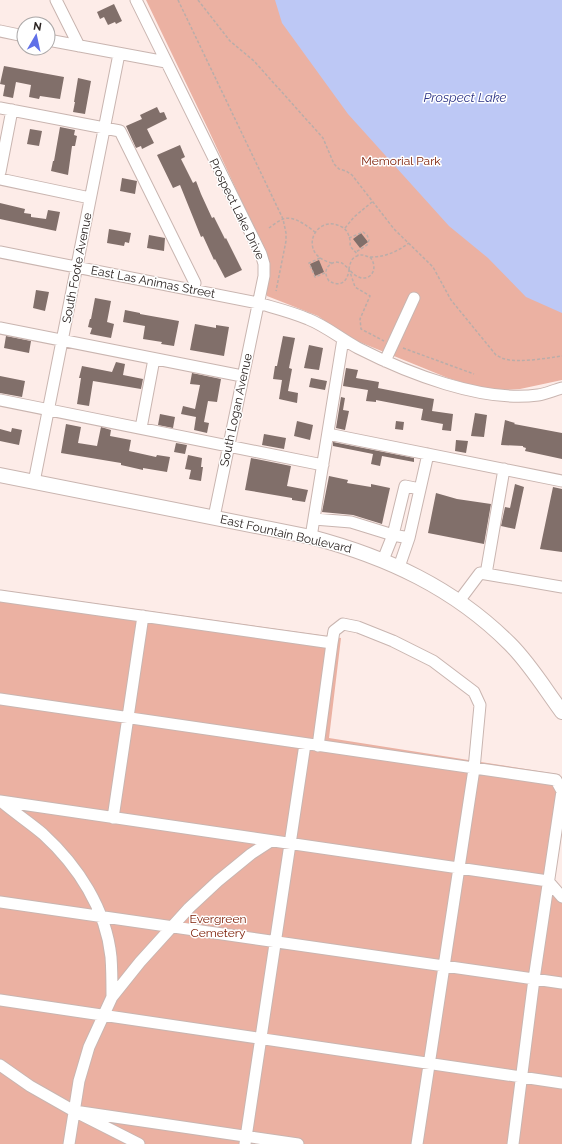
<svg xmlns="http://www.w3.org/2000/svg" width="562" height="1144" viewBox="0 0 562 1144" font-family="Raleway,sans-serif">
<rect width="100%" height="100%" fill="#fdece8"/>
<path fill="#ebb1a2" d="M146 0H562V380L520 389 504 390 489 389 471 385 448 378 357 341 341 332 318 316 267 296 265 292 267 256 209 131Z
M0 590 341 638 329 738 557 774 562 777V832L554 882 562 891V1144H0Z"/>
<path fill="#bdc8f5" d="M275 0H562V313L526 297 488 258 449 226 348 114 282 23Z"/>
<path fill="#816f6a" d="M114 4 122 21 116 24 115 22 108 25 104 17 100 19 97 12Z
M4 66 64 77 60 99 40 96 39 99 29 97 31 85 16 82 13 98 3 96 5 85 0 84Z
M78 78 91 81 85 114 73 112 75 102H74Z
M157 107 160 113 164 112 167 119 147 129 154 143 142 149 141 146 136 148 126 126 142 119 140 115Z
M60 127 75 130 74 135 77 136 75 146H72L68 175 51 171 53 161H54Z
M30 129 42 131 39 146 27 144Z
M180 145 185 157 181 159 193 183 196 181 201 194 212 218 214 217 225 239 226 238 242 270 225 278 215 259 214 260 203 236 201 237 180 185 173 188 157 155Z
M122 178 137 181 135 194 120 191Z
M0 203 25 209 24 213 31 214V217L46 219 48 210 60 212 56 231 0 219Z
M109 229 131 233 129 243 125 242 124 246 107 243Z
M361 233 368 242 360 248 353 239Z
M149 235 165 238 164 251 147 248Z
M319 260 324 272 315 276 310 264Z
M36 290 49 292 45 311 33 308Z
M95 298 111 301 107 322 114 324 111 338 90 334 92 328 88 327 90 319H91Z
M125 310 140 313V314L179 321 174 346 161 344 162 342 143 339 145 326 123 322Z
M195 324 216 328V325L229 327 224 356 190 350Z
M6 336 31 341 29 353 4 348Z
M283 336 295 338 289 368 292 369 288 391 298 393 297 403 279 399 282 380 273 379 275 366H277Z
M309 345 323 348 319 370 304 368Z
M116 362 125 364 123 375 143 379 141 389 93 381 89 406 77 404 81 378H79L82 366 112 372Z
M346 368 358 370 356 378 379 382 378 388 434 399 432 411 453 414 451 431 442 430 443 424 421 420 423 409 376 400V402L366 401 368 390 343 386Z
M192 373 221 379 217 402 208 401 204 422 209 423 207 433 194 430 196 417 181 414 183 406 195 409 200 385 190 384Z
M0 376 25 381 22 397 0 393Z
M311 378 327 381 325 390 309 387Z
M341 397 345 398 343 410 349 411 345 430 336 428Z
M475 413 487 415 484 437 471 436Z
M160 414 175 417 173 428 158 425Z
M505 420 515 423 514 424 562 433V459L525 451 526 448 523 447V446L501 445Z
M297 421 313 425 310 440 294 436Z
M396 421 404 422 403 430 395 429Z
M66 424 81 427 78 443 97 446 101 427 111 430 110 436 131 440 129 451 156 457 157 455 170 457 167 472 143 468V470L121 465V463L61 453Z
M12 428 22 430 19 445 0 441V429L11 432Z
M264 434 286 438 284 449 262 445Z
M456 440 468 441 466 453 455 451Z
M333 442 414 458V462L382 456 380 466 371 464 373 454 333 446Z
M176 443 187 445 185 454 174 452Z
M188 455 202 458 201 467H203L201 481 189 479 191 470 185 469Z
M251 458 291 466 287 486 308 490 305 502 292 500V498L245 490Z
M329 476 348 480 347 483 371 487V484L390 488 382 524 353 515 322 512Z
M515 484 524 487 515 529 501 526 505 507 510 508Z
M553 487 562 489V552L540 549Z
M436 493 457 499 491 504 484 544 428 533Z"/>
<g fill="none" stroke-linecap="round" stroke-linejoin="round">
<defs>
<path id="minor" d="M56 0 79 46
M136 0 261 254 264 264V276L214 517
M0 31 24 36
M48 40 166 62
M0 108 120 131 195 283 193 290
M0 172 12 110
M0 179 90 198
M0 252 258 303C275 308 292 312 308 319 326 326 341 339 358 348 407 373 483 403 538 395 546 394 554 390 562 388
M0 328 242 376
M385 361 414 298
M0 400 323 465
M141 428 154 359
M328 434 562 481
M34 482 119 54
M314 519 351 522 393 535 383 560
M311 537 343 339
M409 538 393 535 405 486 420 489
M399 567 409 538 428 454
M486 574 504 469
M0 596 332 643 318 746
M459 601 480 573 562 587
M332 643 334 631 343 624 358 627 393 641 433 661 474 692 480 705 474 769 417 1144
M0 699 556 780 562 791
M0 801 548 881 562 897
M2 802C15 813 30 823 43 834 78 866 106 909 111 957 112 970 112 984 112 997
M113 818 143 616
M0 902 562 983
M0 1000 562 1083
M0 1065 30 1086 74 1111 139 1144
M74 1111 298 1144
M69 1144 79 1081 89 1047 112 997 140 962 189 908 218 881 251 854 271 841
M245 1144 305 744
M513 1144 534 979 562 791"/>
<path id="major" d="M0 475 311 537C387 557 454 588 510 644 530 664 545 689 562 712"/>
</defs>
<use href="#minor" stroke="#c9b5b0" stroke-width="13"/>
<use href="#major" stroke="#c9b5b0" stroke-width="16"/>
<path stroke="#baada9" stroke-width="1.5" stroke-dasharray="3 2" stroke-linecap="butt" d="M178 0 283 219 286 233V241L276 291
M198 0 230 41 254 61 323 138 334 164 339 169 346 171 352 175 394 229 433 267 451 300 496 355C499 356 502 359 505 359 520 363 547 358 562 356
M269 228C273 225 278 221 283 219 294 215 307 226 315 232
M345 228 354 217 372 202
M349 238 363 232 367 235 369 240 367 245 356 252
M370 257C382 272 364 289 349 269 350 264 351 258 357 256 363 253 366 257 371 257 386 257 398 251 409 243
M320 258 309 263 315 277 325 273
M336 262 342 263 349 269C348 281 341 288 329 281 323 273 326 264 336 262Z
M332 263C296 255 315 212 342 227 348 230 351 239 350 246L358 255
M349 269 355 287 370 296 360 319 361 329 384 341
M403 348 474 374"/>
<use href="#minor" stroke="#fff" stroke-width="11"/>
<use href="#major" stroke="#fff" stroke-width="14"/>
</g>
<g text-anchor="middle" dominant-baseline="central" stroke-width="3" stroke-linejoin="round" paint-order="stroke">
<g font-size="12" fill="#7a1900" stroke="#fff">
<text x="401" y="161">Memorial Park</text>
<text x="218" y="919">Evergreen<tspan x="218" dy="14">Cemetery</tspan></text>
</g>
<g font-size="12" fill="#2b2422" stroke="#fff">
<text transform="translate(237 209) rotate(64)">Prospect Lake Drive</text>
<text transform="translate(77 268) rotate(-79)">South Foote Avenue</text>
<text transform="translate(153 282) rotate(11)">East Las Animas Street</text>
<text transform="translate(236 410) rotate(-78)">South Logan Avenue</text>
<text transform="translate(286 534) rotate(13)">East Fountain Boulevard</text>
</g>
<g font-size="13" font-style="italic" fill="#2e3587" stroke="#fff">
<text x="465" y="97">Prospect Lake</text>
</g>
</g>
<g transform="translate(36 36) rotate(9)"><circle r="19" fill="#ffffff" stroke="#aaa7a7"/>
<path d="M0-3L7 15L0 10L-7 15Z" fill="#6070e8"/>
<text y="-6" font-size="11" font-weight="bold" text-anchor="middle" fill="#2b2422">N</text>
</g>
</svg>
